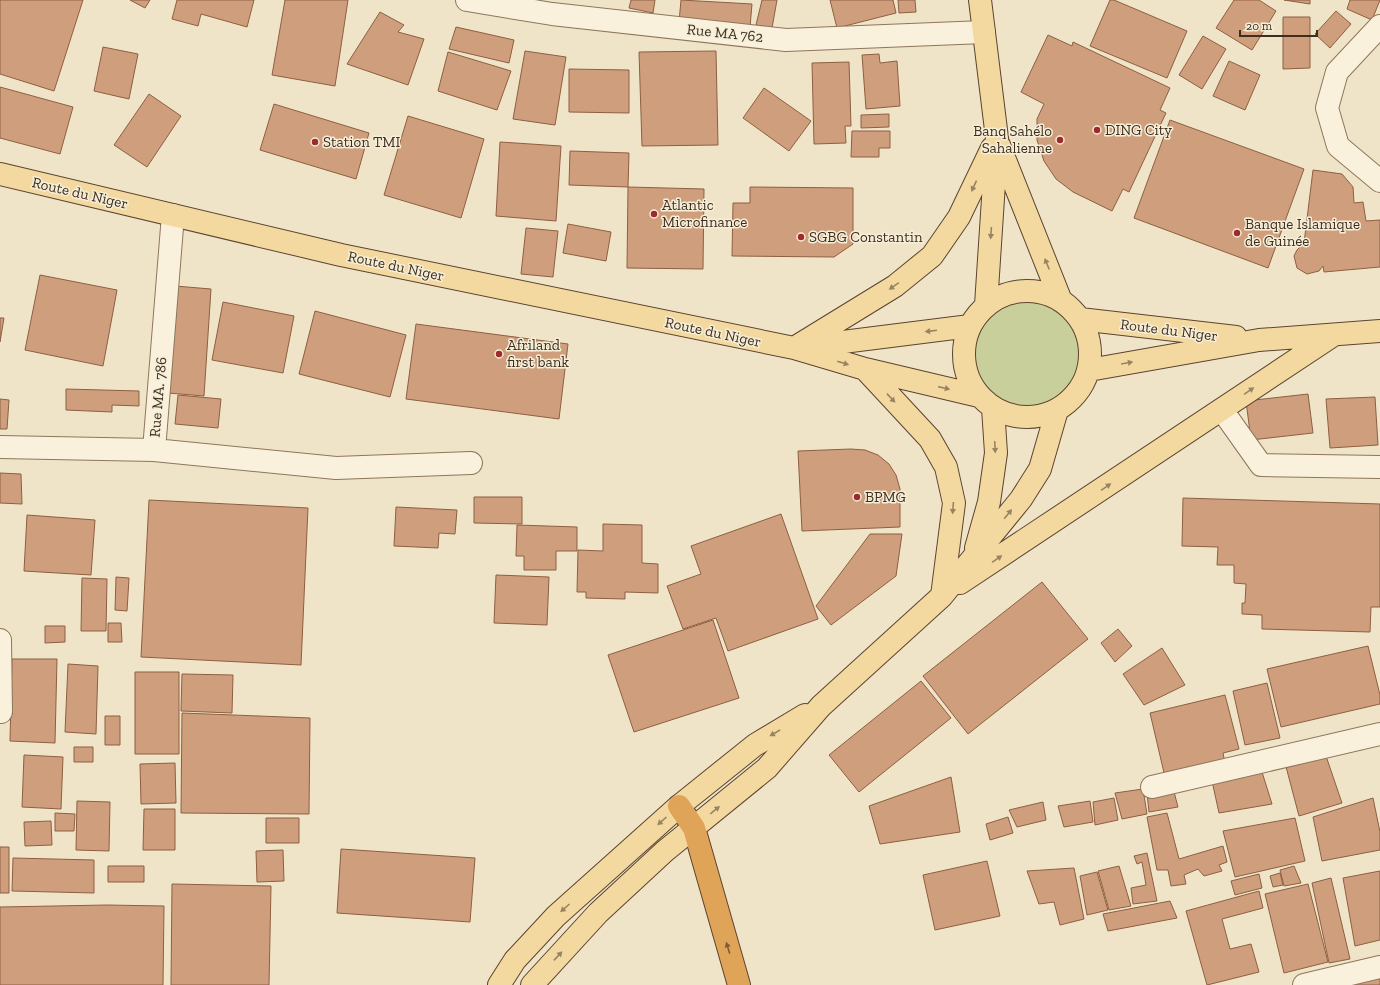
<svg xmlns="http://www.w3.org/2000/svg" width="1380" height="985" viewBox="0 0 1380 985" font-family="'Zilla Slab',serif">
<rect width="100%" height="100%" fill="#f0e4c8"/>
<path fill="#c9cf9b" d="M969 353a57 57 0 1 1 114 0a57 57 0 1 1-114 0Z"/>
<path fill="#cf9f7d" stroke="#8d5f41" d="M0 0H83L54 91 0 74Z
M130 0H150L145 8Z
M177 0H254L247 27 201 14 198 26 172 19Z
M285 0H348L335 86 272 75Z
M631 0H655L653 13 629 8Z
M681 0 752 4 750 27 679 22Z
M762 0H777L772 28 756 25Z
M830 0H893L896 13 837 28Z
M898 0H915L916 12 899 13Z
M1110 0H1114L1187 31 1167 78 1090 46Z
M1234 0H1259L1276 11 1252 50 1216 28Z
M1284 0H1310V4Z
M1350 0H1380L1372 20 1347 9Z
M1336 11 1351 24 1330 48 1315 34Z
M380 12 404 25 398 32 424 39 408 85 347 64Z
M1283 17H1310V68L1283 69Z
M456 27 514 40 509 63 449 49Z
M1048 35 1072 46 1073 42 1170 88 1160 110 1166 113 1129 192 1123 189 1112 211 1073 192 1056 179 1044 161 1037 140V119L1044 104 1021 92Z
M1203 36 1226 49 1202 89 1179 75Z
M103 47 138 54 129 99 94 91Z
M525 51 566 57 555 125 513 119Z
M716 51 718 145 642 146 639 52Z
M448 52 511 71 497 110 438 91Z
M879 54 880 63 897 61 900 106 866 109 862 55Z
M1229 61 1260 75 1245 110 1213 96Z
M849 62 851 126H845L846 143 814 144 812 63Z
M569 69 629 70V113L569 112Z
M0 87 73 107 60 154 0 138Z
M764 88 811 121 789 151 743 118Z
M149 94 181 116 147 167 114 145Z
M274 104 369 133 356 179 260 150Z
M889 114V127L861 128V115Z
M408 116 484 139 461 218 384 195Z
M1170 120 1304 169 1268 268 1134 218Z
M852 131H890V148H879V157H851Z
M500 142 561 146 556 221 496 216Z
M570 151 629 153 628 187 569 185Z
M1313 170 1342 174 1353 187 1354 203 1363 202 1366 221 1380 220V267L1324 272 1323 266 1319 271 1307 274 1297 268 1294 256 1297 250 1304 243Z
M628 187 704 189 703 269 627 268Z
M750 187 853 188V244L834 257 732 256 733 203H750Z
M568 224 611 232 606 261 563 253Z
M526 228 558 231 553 277 521 274Z
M40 275 117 290 103 366 25 350Z
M175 286 211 289 204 396 168 393Z
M223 302 294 316 283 373 212 360Z
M315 311 406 335 390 397 299 374Z
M0 318H4L0 342Z
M416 324 568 344 559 419 406 399Z
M66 389 139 391V406L112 405V412L66 410Z
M1308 394 1313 433 1251 440 1246 401Z
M178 395 221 399 218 428 175 424Z
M1375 397 1378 445 1330 448 1326 399Z
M0 399 9 400 7 429H0Z
M851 449 865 450 878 455 889 464 896 475 900 489V527L802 531 798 451Z
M0 473 21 474 22 504 0 503Z
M474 497H522V524L474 523Z
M1183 498 1380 504V607H1371L1370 632 1262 629V615L1242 614V603H1245L1246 584 1234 583V565H1217L1218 547 1182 546Z
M149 500 308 508 301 665 141 657Z
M396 507 457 510 455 534 439 533 438 548 394 546Z
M781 514 818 619 728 651 716 618 683 629 667 586 701 574 691 546Z
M27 515 95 520 91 575 24 571Z
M603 524 642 525V563L658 564V593L625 592V599L586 598V592H577L578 550 603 551Z
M517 525 577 527V551H556V570H524V556H516Z
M870 534H902L896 576 831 625 816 606Z
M496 575 549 577 547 625 494 623Z
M116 577 129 578 127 611 115 610Z
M82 578 107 579 106 631H81Z
M1042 582 1088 639 968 734 923 676Z
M713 620 739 698 634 732 608 655Z
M108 623H121L122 642H108Z
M45 626H65V642L45 643Z
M1118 629 1132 646 1115 662 1101 643Z
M1368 646 1380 695V704L1281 727 1267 669Z
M1162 648 1185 685 1144 705 1123 674Z
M12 659H57L55 743 10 741Z
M68 664 98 666 96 734 65 732Z
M135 672H179V754H135Z
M182 674 233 675 232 713 181 711Z
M921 681 951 718 859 792 829 755Z
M1267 683 1280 738 1245 745 1233 691Z
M1225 695 1239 749 1223 753 1225 763 1165 777 1150 713Z
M182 713 310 718 309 814 181 813Z
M105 716H120V745H105Z
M74 747H93V762H74Z
M24 755 63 757 61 809 22 807Z
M1326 756 1342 803 1299 816 1285 763Z
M175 763 176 803 141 804 140 764Z
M1262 772 1272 804 1219 813 1212 781Z
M951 777 960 832 880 844 869 806Z
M1173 788 1178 807 1149 812 1147 793Z
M1143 789 1147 814 1122 819 1115 793Z
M1114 798 1118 820 1095 825 1093 802Z
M1373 798 1380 832V850L1322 861 1313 817Z
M77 801 110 802 109 851 76 850Z
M1090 801 1093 822 1064 827 1058 806Z
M1043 802 1046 820 1017 827 1009 810Z
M144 809H175V850H143Z
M55 813 75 814 74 831H55Z
M1167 813 1179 859 1223 846 1227 862 1219 865 1222 871 1204 876 1198 869 1184 875 1186 884 1171 886 1168 870H1157L1147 817Z
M1008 817 1013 833 990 840 986 824Z
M266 818H299V843H266Z
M1295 818 1305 861 1235 877 1223 831Z
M51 821 52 845 25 846 24 822Z
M0 847H9V893H0Z
M341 849 475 858 470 922 337 913Z
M283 850 284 881 257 882 256 851Z
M1147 853 1157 901 1133 904 1131 888 1146 885 1142 862 1137 864 1134 856Z
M13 858 94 860V893L12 891Z
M987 861 1000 916 935 930 923 875Z
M108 866H144V882H108Z
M1119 866 1131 906 1109 910 1098 871Z
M1294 866 1301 883 1284 886 1280 870Z
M1074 868 1084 919 1060 925 1054 902 1039 904 1027 871Z
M1380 871V940L1355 946 1343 878Z
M1097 872 1108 910 1087 915 1080 876Z
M1280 873 1283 885 1273 887 1270 876Z
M1259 874 1262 888 1235 895 1231 881Z
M1331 878 1350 959 1329 963 1312 883Z
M172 884 271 886 269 985H171Z
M1308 884 1328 962 1284 973 1265 894Z
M1259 891 1263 908 1222 919 1230 949 1251 944 1259 972 1207 985 1186 911Z
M1170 901 1177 918 1108 931 1103 914Z
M107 905 164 906 163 985H0V907Z
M1380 976V985H1340Z"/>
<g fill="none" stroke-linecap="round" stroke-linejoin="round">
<defs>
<path id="minor" d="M467 0 552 14 786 40 984 32
M1380 26 1337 72 1327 108 1338 146 1380 181
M1222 410 1261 465 1380 467
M0 447 154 450 173 215
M154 450 336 468 471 463
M0 640 1 712
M1152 787 1380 734
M1304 985 1380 967"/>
<path id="major" d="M980 0 997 138 986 305
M999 145 1061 301
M0 174 341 255 794 348 865 369 979 396
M964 354a63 63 0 1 1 126 0a63 63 0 1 1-126 0Z
M1080 319 1236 337
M803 347 970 326
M794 348 895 286 932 256 959 217 992 148
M865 369 930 439 946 467 954 503 942 596
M1089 370 1259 340 1380 331
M976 548 989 502 996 453 993 408
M960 583 1332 336
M499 985 515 960 556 916 679 806 755 745 805 715
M532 985 598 913 665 851 767 768 821 706 942 596 1021 499 1040 469 1057 410"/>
<path id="highway" d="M679 806 694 828 739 985"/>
</defs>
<use href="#minor" stroke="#8d765c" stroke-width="24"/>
<use href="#major" stroke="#5b4430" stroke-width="24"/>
<use href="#highway" stroke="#5b4430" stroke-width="24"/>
<use href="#minor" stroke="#faf1dc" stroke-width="22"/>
<use href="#major" stroke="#f3d9a0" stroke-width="22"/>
<use href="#highway" stroke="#e0a458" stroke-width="22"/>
</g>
<defs><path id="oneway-solid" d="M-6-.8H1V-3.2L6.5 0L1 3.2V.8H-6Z"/></defs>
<g fill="#988460">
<use href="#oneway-solid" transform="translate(974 186) rotate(115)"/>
<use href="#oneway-solid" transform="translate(991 233) rotate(94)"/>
<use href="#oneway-solid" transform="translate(1047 264) rotate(-112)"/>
<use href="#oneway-solid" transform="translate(894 286) rotate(145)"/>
<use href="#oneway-solid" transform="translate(931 331) rotate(173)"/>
<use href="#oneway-solid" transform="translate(843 363) rotate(17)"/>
<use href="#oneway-solid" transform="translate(1127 363) rotate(-10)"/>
<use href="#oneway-solid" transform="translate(944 388) rotate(13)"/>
<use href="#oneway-solid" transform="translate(1249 391) rotate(-34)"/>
<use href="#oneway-solid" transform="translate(891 398) rotate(47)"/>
<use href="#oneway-solid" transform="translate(995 447) rotate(87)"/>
<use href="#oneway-solid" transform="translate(1106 487) rotate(-34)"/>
<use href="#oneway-solid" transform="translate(953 508) rotate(94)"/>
<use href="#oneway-solid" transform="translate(1008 514) rotate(-51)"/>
<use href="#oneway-solid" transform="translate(997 559) rotate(-34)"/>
<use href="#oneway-solid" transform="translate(775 733) rotate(149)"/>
<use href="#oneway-solid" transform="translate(715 810) rotate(-39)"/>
<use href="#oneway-solid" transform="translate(662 821) rotate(138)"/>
<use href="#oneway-solid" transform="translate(565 908) rotate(138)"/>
<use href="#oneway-solid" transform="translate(558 956) rotate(-47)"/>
</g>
<use fill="#7e5d36" href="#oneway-solid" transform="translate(728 948) rotate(-107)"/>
<g fill="#9e2a2b" stroke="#f7eed8" stroke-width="1.5">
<circle cx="1097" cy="130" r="4"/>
<circle cx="1060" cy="140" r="4"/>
<circle cx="315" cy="142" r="4"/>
<circle cx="654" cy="214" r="4"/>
<circle cx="1237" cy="233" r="4"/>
<circle cx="801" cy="237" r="4"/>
<circle cx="499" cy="354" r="4"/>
<circle cx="857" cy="497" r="4"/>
</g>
<g text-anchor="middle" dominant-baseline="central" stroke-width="3" stroke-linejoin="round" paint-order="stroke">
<g font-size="15" fill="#3d2e20" stroke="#f7eed8">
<text transform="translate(725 33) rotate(6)">Rue MA 762</text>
<text transform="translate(80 193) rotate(13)">Route du Niger</text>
<text transform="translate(396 266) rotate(12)">Route du Niger</text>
<text transform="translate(1169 330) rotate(7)">Route du Niger</text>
<text transform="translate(713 332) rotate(12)">Route du Niger</text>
<text transform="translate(158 397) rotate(-85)">Rue MA. 786</text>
</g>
<g font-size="15" fill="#3d2e20" stroke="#f7eed8" text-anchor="start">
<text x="1105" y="130">DING City</text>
<text x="1052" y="131" text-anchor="end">Banq Sahélo<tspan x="1052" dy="17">Sahalienne</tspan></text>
<text x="323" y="142">Station TMI</text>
<text x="662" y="205">Atlantic<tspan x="662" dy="17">Microfinance</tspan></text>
<text x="1245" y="224">Banque Islamique<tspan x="1245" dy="17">de Guinée</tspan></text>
<text x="809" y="237">SGBG Constantin</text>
<text x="507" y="345">Afriland<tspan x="507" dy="17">first bank</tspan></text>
<text x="865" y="497">BPMG</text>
</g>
</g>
<path d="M1240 30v6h77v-6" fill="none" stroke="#3d2e20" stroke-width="2"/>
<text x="1246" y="30" font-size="12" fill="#3d2e20" stroke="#f7eed8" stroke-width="3" paint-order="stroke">20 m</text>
</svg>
